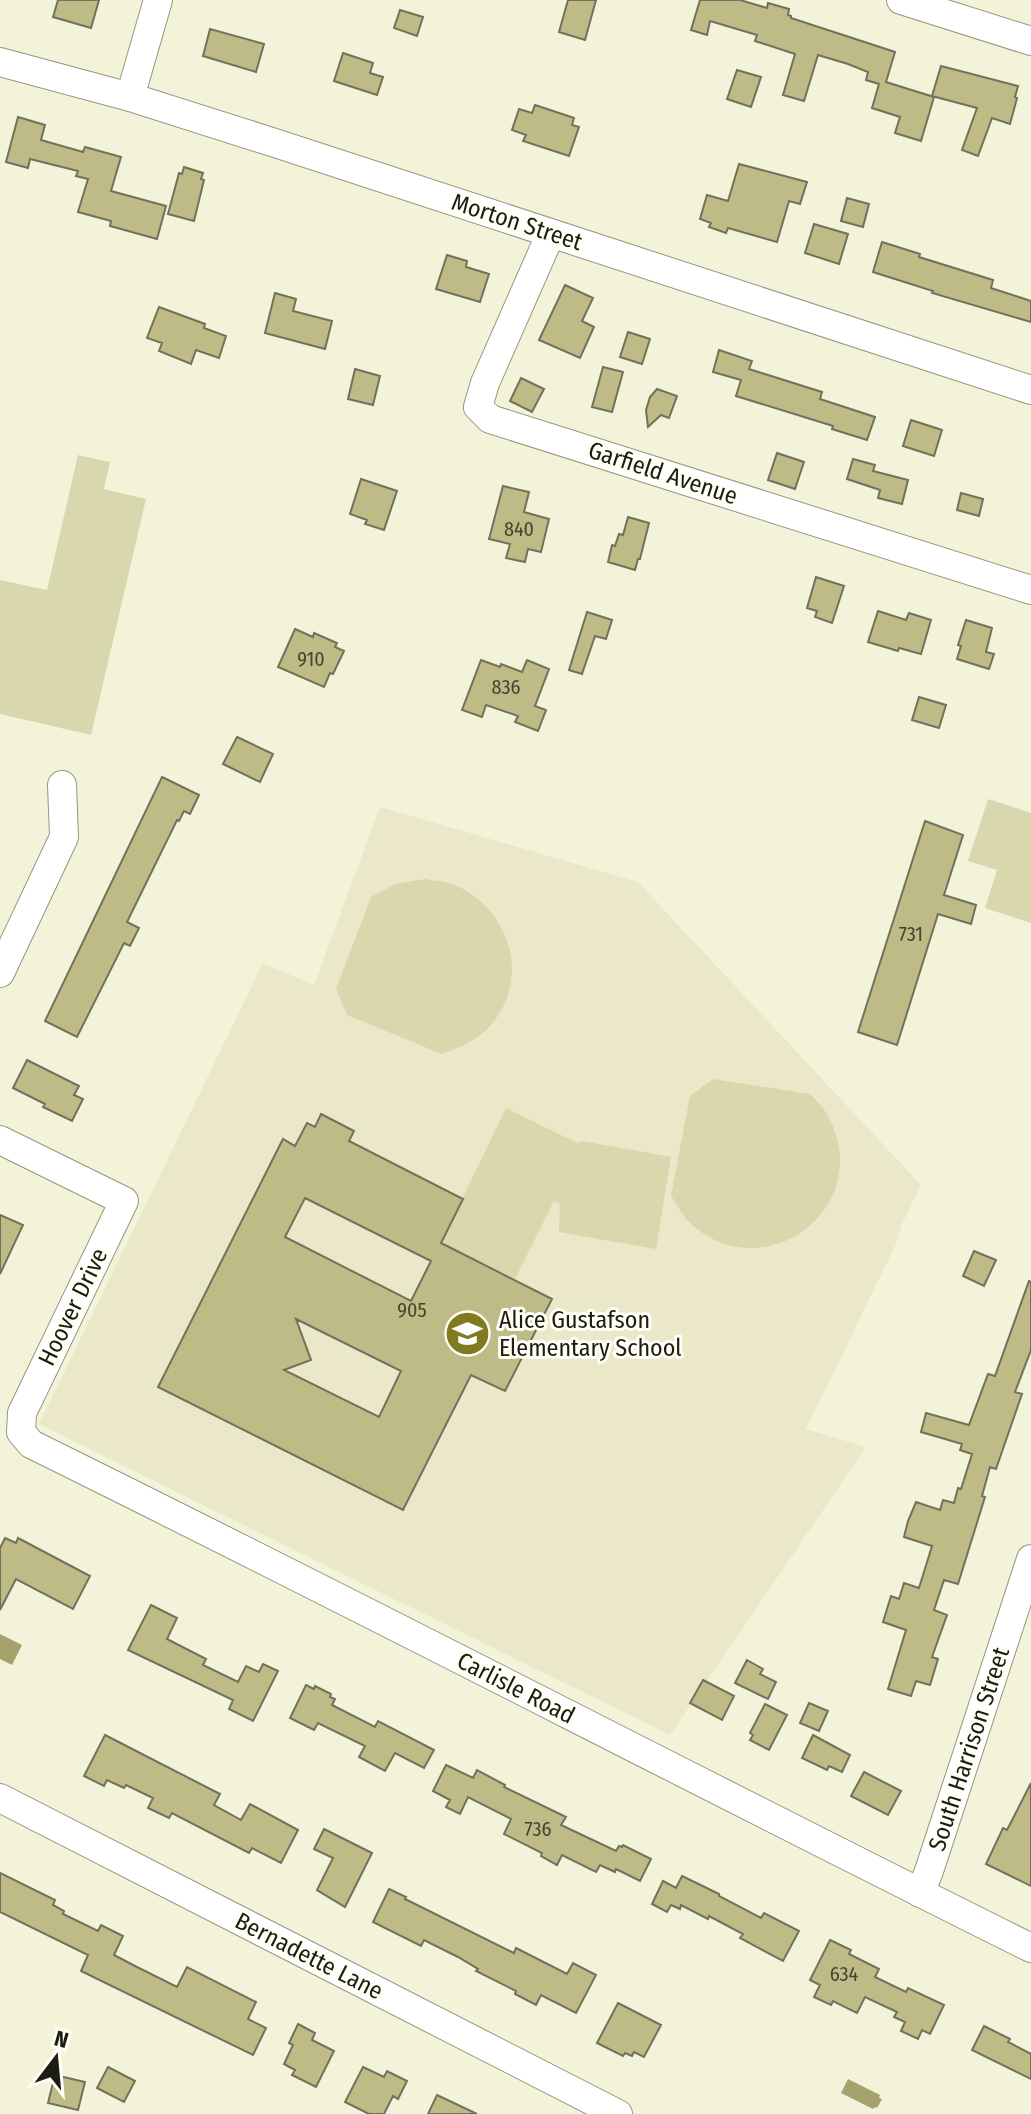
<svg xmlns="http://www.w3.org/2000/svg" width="1031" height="2114" viewBox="0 0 1031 2114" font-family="'Fira Sans Condensed',sans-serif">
<rect width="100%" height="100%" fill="#f3f3da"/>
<path fill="#eae8c8" d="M380 807 638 882 921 1185 901 1226 896 1244 806 1429 866 1447 670 1735 39 1424 263 963 314 985Z"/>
<path fill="#d9d7ad" d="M78 455 110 462 104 489 146 499 91 735 0 714V580L47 590Z
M988 799 1031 813V923L985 908 997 870 968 861Z
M425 879C434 881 446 881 455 885 510 909 532 979 490 1026 477 1041 460 1047 442 1054L347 1015 336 989 371 897 396 884Z
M713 1079 810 1094C817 1101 825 1109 829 1118 876 1209 762 1292 689 1222 682 1215 677 1204 671 1196L690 1096Z
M506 1108 577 1143 582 1141 671 1157 656 1249 559 1232 560 1204 554 1201 515 1279 441 1243Z"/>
<path fill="#a5a26e" d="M0 1634 22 1645 12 1665 0 1659Z
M848 2079 880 2095 879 2098 882 2099 877 2108 875 2107 873 2109 841 2093Z"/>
<path fill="#bebb86" stroke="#72715b" stroke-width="2" fill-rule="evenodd" d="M58 0H99L91 28 53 17Z
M568 0H596L585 40 559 32Z
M700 0H740L767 8 768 3 789 9 788 15 791 16V18L895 52 886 82 934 97 921 141 895 133 900 117 872 108 879 84 866 80 868 72 848 64 818 55 804 101 783 95 795 54 755 41 757 35 710 21 707 35 691 30Z
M400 10 423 17 417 36 394 28Z
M210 29 264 44 256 72 203 56Z
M343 53 373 63 370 73 383 77 377 95 334 81Z
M941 66 1018 86 1015 97 1017 98 1010 124 992 118 978 156 962 150 977 108 932 96Z
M737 70 761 77 751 107 727 99Z
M535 105 574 118 572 125 579 127 569 156 523 141 526 135 512 130 519 109 532 113Z
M18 117 45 125 41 140 83 152 85 147 121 157 111 191 166 206 157 239 110 226 111 221 78 212 88 179 76 176 78 171 30 159 28 168 6 162Z
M739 164 807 182 800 204 789 201 777 242 728 228 726 233 709 227 711 223 700 219 707 195 728 201Z
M184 167 203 173 201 179 204 180 194 221 168 214 179 173 182 174Z
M847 198 869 204 863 227 841 221Z
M814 224 848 234 839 264 805 253Z
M882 242 920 254 919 257 993 280 991 288 1031 301V322L932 293 933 291 873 272Z
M447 255 467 261 466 267 489 274 480 302 436 289Z
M565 285 593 298 582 321 594 327 580 358 539 340Z
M275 293 296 299 293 311 332 321 325 349 265 333Z
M159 307 205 324 204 328 226 336 219 358 196 350 191 364 159 351 162 343 147 338Z
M628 332 650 339 642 364 620 357Z
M719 350 752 361 749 369 822 392 820 399 875 417 867 440 832 429 833 426 736 396 741 380 713 372Z
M603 367 623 372 612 412 592 407Z
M355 369 380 376 373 405 348 399Z
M521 378 544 389 532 412 510 401Z
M657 389 677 396 669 418 661 415 648 427 646 410 650 397Z
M911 420 942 430 934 456 903 446Z
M777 453 804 462 795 489 768 480Z
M853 459 875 465 873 471 908 480 902 504 878 498 880 490 847 479Z
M361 479 397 491 384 530 365 524 367 520 350 514Z
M503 486 529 492 524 512 549 519 541 552 528 549 525 562 506 558 510 544 489 539Z
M961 493 983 499 979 516 957 510Z
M628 517 649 523 640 559H638L635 570 608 562 612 545 615 546 619 534 623 535Z
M816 577 844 586 832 623 815 617 817 611 807 608Z
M878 611 906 620 909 613 931 620 921 654 899 648 898 651 868 642Z
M587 612 612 620 606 639 595 636 582 674 569 670Z
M966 620 992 628 986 652 994 654 989 669 957 659 961 646 958 645Z
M295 629 313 637 314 633 337 643 335 647 344 651 333 674 330 673 324 687 278 667Z
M481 660 500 667 501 664 522 672 527 660 549 669 535 706 546 710 538 731 515 722 518 716 486 705 482 717 462 710Z
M919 697 946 705 939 728 912 720Z
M237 737 273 754 260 782 223 764Z
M162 777 199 795 190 814 184 811 179 821 177 820 127 922 139 928 130 946 124 943 77 1037 45 1021Z
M925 821 963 835 944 895 976 905 971 924 938 914 897 1045 858 1032Z
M27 1060 79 1086 74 1095 83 1099 72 1121 43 1107 45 1104 13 1088Z
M321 1114 354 1131 349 1141 463 1199 441 1243 552 1299 505 1391 471 1375 403 1510 158 1387 283 1139 295 1146 307 1123 315 1127ZM305 1198 431 1261 411 1301 285 1237ZM296 1319 401 1371 379 1417 284 1370 311 1360Z
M0 1215 23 1225 0 1274Z
M974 1251 996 1260 984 1286 963 1276Z
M1029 1281 1031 1282V1350L1015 1392 1022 1394 996 1469 990 1467 982 1496 985 1497 958 1584 944 1580 934 1610 947 1615 932 1657 938 1659 930 1685 916 1681 911 1696 888 1689 906 1630 883 1622 891 1596 899 1599 904 1583 919 1588 932 1546 904 1537 908 1521 916 1502 940 1510 943 1500 954 1503 958 1488 961 1489 972 1454 960 1450 962 1444 921 1432 926 1413 969 1425 988 1374 995 1376Z
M5 1538 16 1543 18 1538 90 1576 73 1609 16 1579 0 1610V1548Z
M151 1605 177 1618 167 1639 206 1659 203 1665 238 1682 246 1666 259 1672 263 1664 278 1671 253 1721 229 1709 233 1700 128 1650Z
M747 1660 763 1669 760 1674 776 1682 768 1699 735 1683Z
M703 1680 734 1696 722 1720 690 1703Z
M306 1685 314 1689 315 1686 331 1694 330 1697 335 1699 332 1705 375 1727 378 1721 434 1750 424 1768 395 1753 385 1771 359 1757 365 1746 318 1723 314 1730 290 1718Z
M809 1703 828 1711 819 1731 800 1723Z
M765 1704 787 1715 769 1750 750 1740 753 1735 750 1733Z
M105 1735 220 1794 214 1805 241 1820 250 1804 298 1830 281 1863 252 1848 249 1853 172 1813 169 1818 148 1808 153 1798 126 1785 124 1788 107 1780 104 1786 84 1776Z
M813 1735 850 1755 842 1772 829 1766 827 1770 802 1758Z
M446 1765 473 1778 477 1770 505 1785 504 1787 566 1817 561 1825 616 1851 619 1846 622 1847 623 1845 651 1859 640 1881 616 1869 615 1872 600 1865 596 1872 562 1855 557 1865 541 1856 542 1853 504 1834 511 1819 468 1797 460 1814 446 1807 450 1800 433 1791Z
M864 1772 901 1791 888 1815 851 1796Z
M1031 1783V1886L986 1864 1003 1828 1007 1830Z
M324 1829 372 1853 345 1907 317 1890 333 1858 314 1849Z
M0 1873 55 1900 53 1905 64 1911 63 1914 98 1931 101 1925 123 1936 114 1955 135 1966 177 1987 187 1967 256 2002 248 2019 266 2028 253 2055 81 1971 88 1955 0 1912Z
M682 1876 719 1894V1896L761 1918 764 1913 799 1931 783 1961 740 1938 743 1934 709 1916 708 1919 681 1905 680 1909 671 1905 667 1912 652 1904 663 1881 676 1888Z
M389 1889 406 1897 405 1899 514 1953 516 1948 567 1974 573 1963 596 1975 576 2013 541 1995 536 2005 515 1994 516 1991 476 1971 478 1969 458 1957 424 1940 421 1946 373 1922Z
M830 1940 851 1950 849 1954 879 1969 875 1977 906 1992 908 1988 944 2005 930 2034 922 2030 918 2039 901 2031 905 2022 894 2017 897 2012 865 1997 857 2013 833 2001 831 2005 814 1997 820 1985 810 1980Z
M618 2003 661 2025 644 2057 634 2052 632 2056 625 2053 623 2056 597 2043Z
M298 2024 315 2033 312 2040 334 2051 316 2087 292 2075 295 2070 284 2064 293 2045 289 2043Z
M984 2026 1010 2039 1008 2042 1031 2054V2079L972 2050Z
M108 2067 135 2081 124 2102 97 2088Z
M363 2067 384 2077 387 2071 407 2081 398 2099 393 2096 384 2114H369L345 2102Z
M55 2075 85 2082 78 2110 48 2103Z
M437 2095 477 2114H428Z"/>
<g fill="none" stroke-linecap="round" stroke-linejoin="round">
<defs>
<path id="minor" d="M901 0 1031 41
M0 62 130 97 275 143 1031 390
M130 97 158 0
M551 233 485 383 478 407 490 419 1031 590
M0 973 64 837 62 785
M0 1140 124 1201 22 1413 21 1432 31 1444C366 1609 697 1782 1031 1948
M0 1798 618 2114
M920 1893 929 1871 1031 1559"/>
</defs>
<use href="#minor" stroke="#97967f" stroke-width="30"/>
<use href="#minor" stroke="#fff" stroke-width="28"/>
</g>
<defs>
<symbol id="school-disc" viewBox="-11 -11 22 22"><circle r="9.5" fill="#807a20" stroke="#fffff5"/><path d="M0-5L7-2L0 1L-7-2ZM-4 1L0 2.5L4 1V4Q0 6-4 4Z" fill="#fff"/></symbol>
</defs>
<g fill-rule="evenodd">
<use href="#school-disc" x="442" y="1308" width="51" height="51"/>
</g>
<g text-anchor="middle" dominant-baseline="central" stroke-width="6" stroke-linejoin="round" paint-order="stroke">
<g font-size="20" fill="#444430">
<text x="519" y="529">840</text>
<text x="311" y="659">910</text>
<text x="506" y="687">836</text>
<text x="911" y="934">731</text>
<text x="412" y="1310">905</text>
<text x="538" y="1829">736</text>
<text x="844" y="1974">634</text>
</g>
<g font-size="24" fill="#1c1c13" stroke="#fffff5">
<text transform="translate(517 222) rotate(18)">Morton Street</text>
<text transform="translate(663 473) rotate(18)">Garfield Avenue</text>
<text transform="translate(73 1307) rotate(-64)">Hoover Drive</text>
<text transform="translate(516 1688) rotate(27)">Carlisle Road</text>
<text transform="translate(969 1749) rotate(-72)">South Harrison Street</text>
<text transform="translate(309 1956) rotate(27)">Bernadette Lane</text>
</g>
<g font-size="24" fill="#1c1c13" stroke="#fffff5" text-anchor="start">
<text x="499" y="1320">Alice Gustafson<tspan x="499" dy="28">Elementary School</tspan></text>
</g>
</g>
<g transform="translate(56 2058) rotate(16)" stroke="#fffff5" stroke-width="6" paint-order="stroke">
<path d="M0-6L14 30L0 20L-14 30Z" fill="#1c1c13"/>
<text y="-12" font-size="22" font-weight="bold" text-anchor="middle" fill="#1c1c13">N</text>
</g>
</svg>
